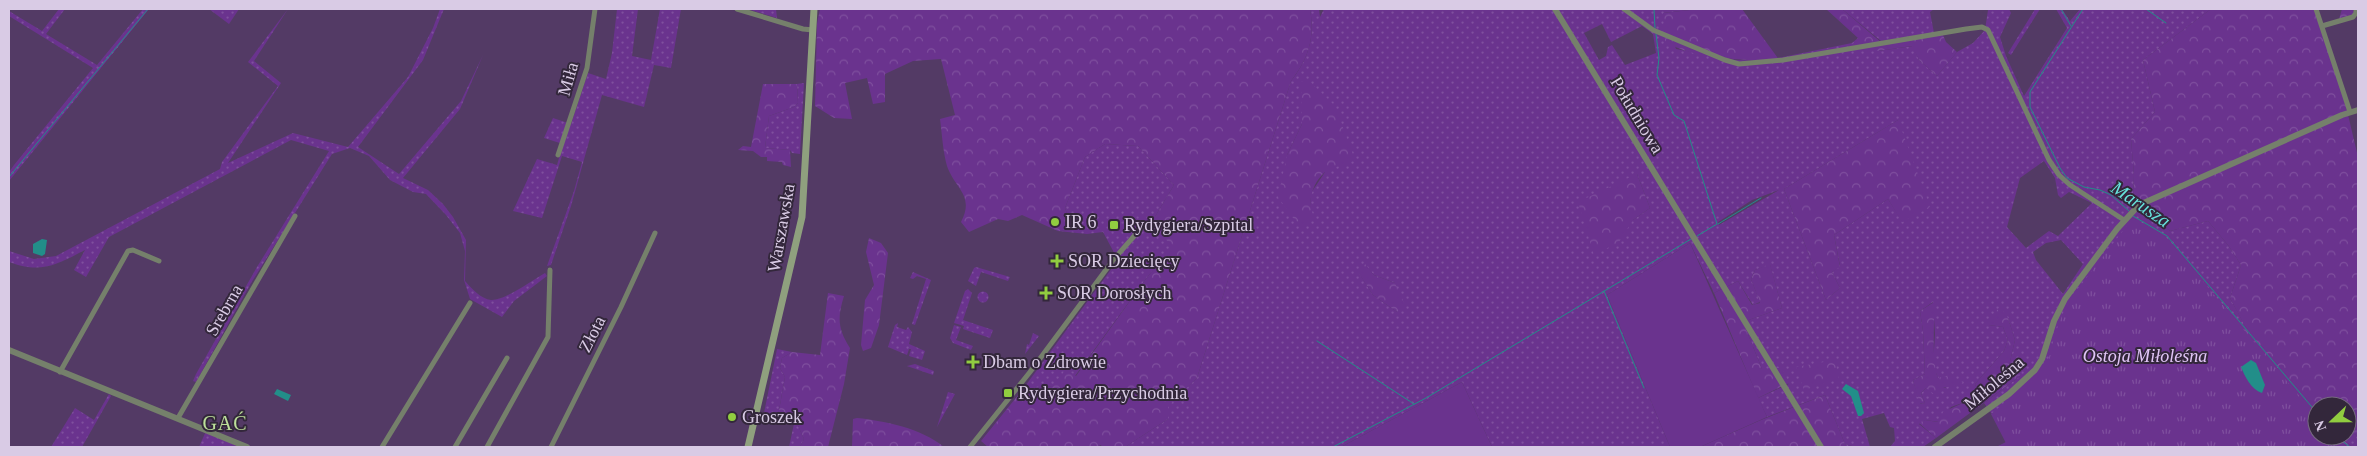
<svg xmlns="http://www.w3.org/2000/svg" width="2367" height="456" viewBox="0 0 2367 456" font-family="'Times New Roman',serif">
<defs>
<pattern id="grass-dots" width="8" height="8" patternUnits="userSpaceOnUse" patternTransform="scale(1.25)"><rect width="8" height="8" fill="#6a338e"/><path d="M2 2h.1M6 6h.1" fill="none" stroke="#7f4f9e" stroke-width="1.8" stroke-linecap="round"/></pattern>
<pattern id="forest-crowns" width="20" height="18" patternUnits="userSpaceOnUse" patternTransform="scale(1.25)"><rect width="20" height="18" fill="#6a338e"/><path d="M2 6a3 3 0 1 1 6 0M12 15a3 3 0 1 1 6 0" fill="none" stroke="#7f4f9e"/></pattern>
<pattern id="park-tufts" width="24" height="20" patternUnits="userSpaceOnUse" patternTransform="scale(1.25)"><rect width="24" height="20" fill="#6a338e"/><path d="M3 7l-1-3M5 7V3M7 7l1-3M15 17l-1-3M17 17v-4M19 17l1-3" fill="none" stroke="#7f4f9e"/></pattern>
</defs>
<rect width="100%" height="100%" fill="#533a65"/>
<path fill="url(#grass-dots)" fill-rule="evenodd" d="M59 9H65L46 34 97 65 143 9H149L9 181V172L14 165 93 68 9 16V11L42 31Z
M209 9H239L229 24Z
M288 9 254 61 281 83 228 163 293 133 348 147 408 77 433 28 440 9H444L423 60 358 147 399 174 461 101 483 55 460 109 403 178 428 190 443 204 453 217 466 240 465 281C471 288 481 299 491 300 504 301 533 280 545 273L547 276 514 301 502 317 470 299 464 280 465 251 460 233 446 215 426 194 413 192 390 180 369 156 350 148 332 154 251 283 196 382 193 381 196 374 257 267 329 151 291 140 109 237 86 277 74 270 85 250C56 265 41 274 9 262V251L34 259 56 256 220 169 222 162 278 86 248 62Z
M617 9H638L632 56 651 60 660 9H681L671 68 654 65 644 107 602 95 571 206 551 265 547 266 574 191 582 162 562 156 542 218 513 211 537 159 557 165 563 144 544 138 553 118 571 124 588 73 606 79 612 53Z
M747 9H776L777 18Z
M1310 9H1319L1320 17 1324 9H1699L1663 13 1676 49 1736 60 1779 61 1778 58 1852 43 1858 38 1878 51 1913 46 1919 60 1937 76 1957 52 1973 43 1985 30 1988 10 1986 9H2009L2011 13 2000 37 2006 56 2024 96 2067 28 2056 9H2062L2070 21 2080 9H2211L2143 60 2155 112 2131 139 2134 175 2133 202 2170 231 2208 221 2228 245 2241 265 2230 298 2248 331 2060 365 1994 417 1984 403 2019 377 2025 363 2009 366 2015 340 2008 318 1989 325 2003 327 2008 340 2004 351 1975 384 1978 392 1965 402 1951 407 1939 422 1925 420 1919 424 1936 438 1923 447H1890L1895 441 1894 428 1890 427 1884 413 1862 419 1870 447H1856L1845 444 1825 395 1767 417 1758 398 1789 384 1762 369 1743 322 1782 308 1770 265 1755 270 1751 279 1760 302 1753 305 1738 281 1714 293 1690 243 1607 295 1670 447H1492L1462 382 1341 447H1125L1168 419 1167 406 1197 378 1291 81C1309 58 1315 37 1310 9ZM1602 24 1611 42 1642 26 1653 34 1656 53 1625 65 1612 45 1608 47 1606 56 1599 60 1584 33ZM1898 120 1902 221 1888 199 1834 235 1840 266 1832 272 1840 288 1826 300 1784 189ZM1302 124 1325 172 1311 193 1310 209 1287 155ZM2044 161 2055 178 2058 195 2061 198 2069 192 2092 203 2058 236 2049 231 2026 248 2007 227 2020 178ZM1637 174 1650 208 1633 220ZM1779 190 1719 225 1718 222 1752 200ZM2061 240 2083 264 2063 294 2036 260 2033 252 2046 243ZM1365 265 1374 275 1395 283 1397 312 1373 295 1359 273ZM1933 302 1935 334 1933 365 1938 378 1946 388H1926L1921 393 1925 403 1920 404 1913 380 1925 374 1923 331 1920 311Z
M1842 9H1934L1930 12 1934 33 1881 41Z
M2035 9H2040L2011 55 2008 53Z
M804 83 800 154 792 153 790 150 765 148 769 116 794 107 798 103 797 84Z
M1105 144 1138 146 1174 185 1150 225 1175 247 1148 276 1075 376 1053 386 1023 389 1118 260 1103 232 1087 234 1058 231 1073 230 1065 208 1085 157Z
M976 267 1010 277 1008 281 981 272 976 286 968 281 974 268Z
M913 272 931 280 915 325 912 324 926 279 917 276 913 279 910 278Z
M968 289 972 293 963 320 993 330 990 338 963 329 964 326 954 323 965 291Z
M977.5 297a5.5 5.5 0 1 1 11 0a5.5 5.5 0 1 1-11 0Z
M898 323 897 327 906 330 908 327 912 332 909 344 925 351 922 360 909 356 911 349H909L907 355 888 347 895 325Z
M954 325 961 327 956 340 973 346 971 350 953 343 950 338Z
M1033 333 1039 336 1025 354 1027 344 1029 345Z
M777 349 792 352 782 358 780 368 785 377 778 416 764 413Z
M915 364 934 371 933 375 907 366Z
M948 392 955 394 937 427Z
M109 394 111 396 82 447H51L75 408 94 420Z
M795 419 804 439 800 447H789Z
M2347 430 2358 436V447H2353L2338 436H2347Z
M206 431 237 446 199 447Z"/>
<path fill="url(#forest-crowns)" d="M820 9H1310C1315 38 1309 58 1291 81L1197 378 1168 406V419L1125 447H1102L1101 445 1096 447H988L981 441 1023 389 1053 386 1066 369 1076 376 1148 276 1174 247 1150 225 1174 185 1138 146 1105 144 1085 157 1065 208 1073 230 1058 231 1022 215 1008 221 998 219 969 232 961 222C975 195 955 189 947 166 943 152 942 134 940 119L955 115 941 59 913 61 885 74V102L873 104 867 78 845 83 852 119 834 118 815 106 817 24Z
M1699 9H1742L1780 61C1748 60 1691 60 1665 41L1663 13Z
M1826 9H1842L1882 43 1942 33 1946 42 1957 52 1937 76 1919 60 1912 46 1878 51 1860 50 1858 38Z
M2211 9H2314L2345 102 2358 157V436L2347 430V406H2317V436H2338L2353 447H1996L2008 441 2054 377 2135 222 2247 330 2230 298 2241 265 2228 245 2208 221 2170 231 2133 202 2134 175 2131 139 2155 112 2143 60Z
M2342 9H2353L2354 12 2351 17 2339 19Z
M1307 79 1335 106 1355 160C1346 164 1332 167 1325 172 1313 182 1306 203 1314 216L1301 229 1278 197 1287 155 1302 124 1301 82Z
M763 84H797L798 103 794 107 769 116 765 148 790 150 791 167 783 165 782 162 767 161V157H761L753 151 738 150 743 146 751 147Z
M1898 120 1930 207 1902 222 1888 199 1834 235 1840 267 1832 272 1840 288 1826 300 1784 189Z
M1637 174 1650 208 1633 220 1619 242 1594 255 1578 202Z
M869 238 881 243 888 253 879 325 871 348 863 351 861 345 865 300 874 285 866 252Z
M1365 264 1374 275 1395 283 1406 307 1397 312 1373 295 1358 272Z
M1770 264 1782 308 1743 322 1762 369 1782 368 1789 383 1758 398 1714 293 1738 281 1752 305 1760 303 1751 279 1755 270Z
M828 293 844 296C837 318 838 329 850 348L844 384 828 447H800L804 439 795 419 778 416 785 377 780 368 782 358 792 352 820 355Z
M1934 302C1935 323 1931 361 1938 378L1950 375 1963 383 1939 389 1938 397 1926 388 1921 393 1925 403 1919 404 1913 380 1925 374 1923 331 1920 311Z
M2000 307 2008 318 2015 340 2009 366 2026 363 2019 377 1936 438 1919 423 1925 420 1938 422 1943 412 1965 402 1978 392 1975 384 2004 351 2008 340 2003 327 1989 325 1990 318Z
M1835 360 1839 379 1804 390 1796 367Z
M1825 395 1845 444 1856 447H1700L1761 420Z
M857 418C885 421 921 428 944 447H852L853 419Z"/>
<path fill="url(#park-tufts)" d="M2133 218 2163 234 2317 417V436H2334L2347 447H2008L1991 414 2033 380 2048 362 2055 334 2067 303Z"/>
<path fill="#6a338e" d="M1690 243 1767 417 1700 447H1670L1607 295Z
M1462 382 1492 447H1341Z"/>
<path fill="#228e89" d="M42 239 47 240 45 254 42 256 33 253V244Z
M2251 360 2256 363 2265 385 2262 393C2251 389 2245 377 2241 367Z
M1846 384 1858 391 1864 413 1861 416H1858L1851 396 1842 389Z
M277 389 291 395 288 401 274 394Z"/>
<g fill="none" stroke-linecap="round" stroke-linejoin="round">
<path stroke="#228e89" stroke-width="1" d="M1654 9 1655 28
M2061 9 2071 26
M2083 9 2030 92V107L2060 168 2067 178 2084 187 2100 190 2111 195 2129 211
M2146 9 2166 23
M1656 34 1659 58 1657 75 1674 115 1684 121 1717 224 1697 236
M9 177 148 9
M2133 216 2167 236 2317 413
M1718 224 1761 198
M1604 291 1644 388
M1317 341 1414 404
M2336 436 2350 447
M1333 447 1426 398 1691 239"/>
<path stroke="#75806b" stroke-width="5" d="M737 9 803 29 813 30
M1624 9 1653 30 1725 60 1739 64 1783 60 1966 29 1982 27 1988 30 2049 160 2059 175 2070 185 2124 220
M2316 9 2350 112
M2322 26 2353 17 2356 13V9
M558 155 587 68 595 9
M60 372 128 251 133 250 159 261
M178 418 295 216
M382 447 470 303
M455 447 507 358
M487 447 548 337 550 270
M551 447 621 307 655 233
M970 447 1030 372 1114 259 1143 226"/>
<path stroke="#75806b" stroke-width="6" d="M1555 9 1821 447
M9 350 247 447
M1935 447 2009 394 2035 370 2042 359 2054 321 2065 299 2117 229 2139 205 2342 115 2358 110"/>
<path stroke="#8fa07e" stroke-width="7" d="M748 447 802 217 814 9"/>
</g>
<g fill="#91cd40" stroke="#33273b" stroke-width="2">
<circle cx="1055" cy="222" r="5"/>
<rect x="1109" y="220" width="10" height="10" rx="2.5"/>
<path d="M1054.5 253.5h5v5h5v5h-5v5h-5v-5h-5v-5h5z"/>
<path d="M1043.5 285.5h5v5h5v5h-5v5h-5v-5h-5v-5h5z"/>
<path d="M970.5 354.5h5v5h5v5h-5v5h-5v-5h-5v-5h5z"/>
<rect x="1003" y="388" width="10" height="10" rx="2.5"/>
<circle cx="732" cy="417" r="5"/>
</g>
<g text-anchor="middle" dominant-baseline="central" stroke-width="4" stroke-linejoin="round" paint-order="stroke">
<g font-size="18" fill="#d9cbe5" stroke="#33273b">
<text transform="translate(568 79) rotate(-74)">Miła</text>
<text transform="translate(1637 115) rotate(59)">Południowa</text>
<text transform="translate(781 228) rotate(-80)">Warszawska</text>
<text transform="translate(224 310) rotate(-60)">Srebrna</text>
<text transform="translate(592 334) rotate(-63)">Złota</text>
<text transform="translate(1994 383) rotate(-40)">Miłoleśna</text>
</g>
<g font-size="18" fill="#d9cbe5" stroke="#33273b" text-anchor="start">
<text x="1065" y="222">IR 6</text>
<text x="1124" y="225">Rydygiera/Szpital</text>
<text x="1068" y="261">SOR Dziecięcy</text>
<text x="1057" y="293">SOR Dorosłych</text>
<text x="983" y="362">Dbam o Zdrowie</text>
<text x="1018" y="393">Rydygiera/Przychodnia</text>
<text x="742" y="417">Groszek</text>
</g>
<g font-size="18" font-style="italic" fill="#e1c5f7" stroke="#33273b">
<text x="2145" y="356">Ostoja Miłoleśna</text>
</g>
<g font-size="19" font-style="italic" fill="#66e2db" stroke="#33273b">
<text transform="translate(2141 204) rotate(34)">Marusza</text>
</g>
<g font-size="20" letter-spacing="1" fill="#bde09a" stroke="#33273b">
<text x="225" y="423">GAĆ</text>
</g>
</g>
<rect width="2367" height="456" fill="none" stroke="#d9cbe5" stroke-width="20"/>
<g transform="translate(2332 421) rotate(248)"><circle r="24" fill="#33273b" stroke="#75697f"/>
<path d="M0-4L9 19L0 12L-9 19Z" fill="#91cd40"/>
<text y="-8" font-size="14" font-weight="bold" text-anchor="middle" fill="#d9cbe5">N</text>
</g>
</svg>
